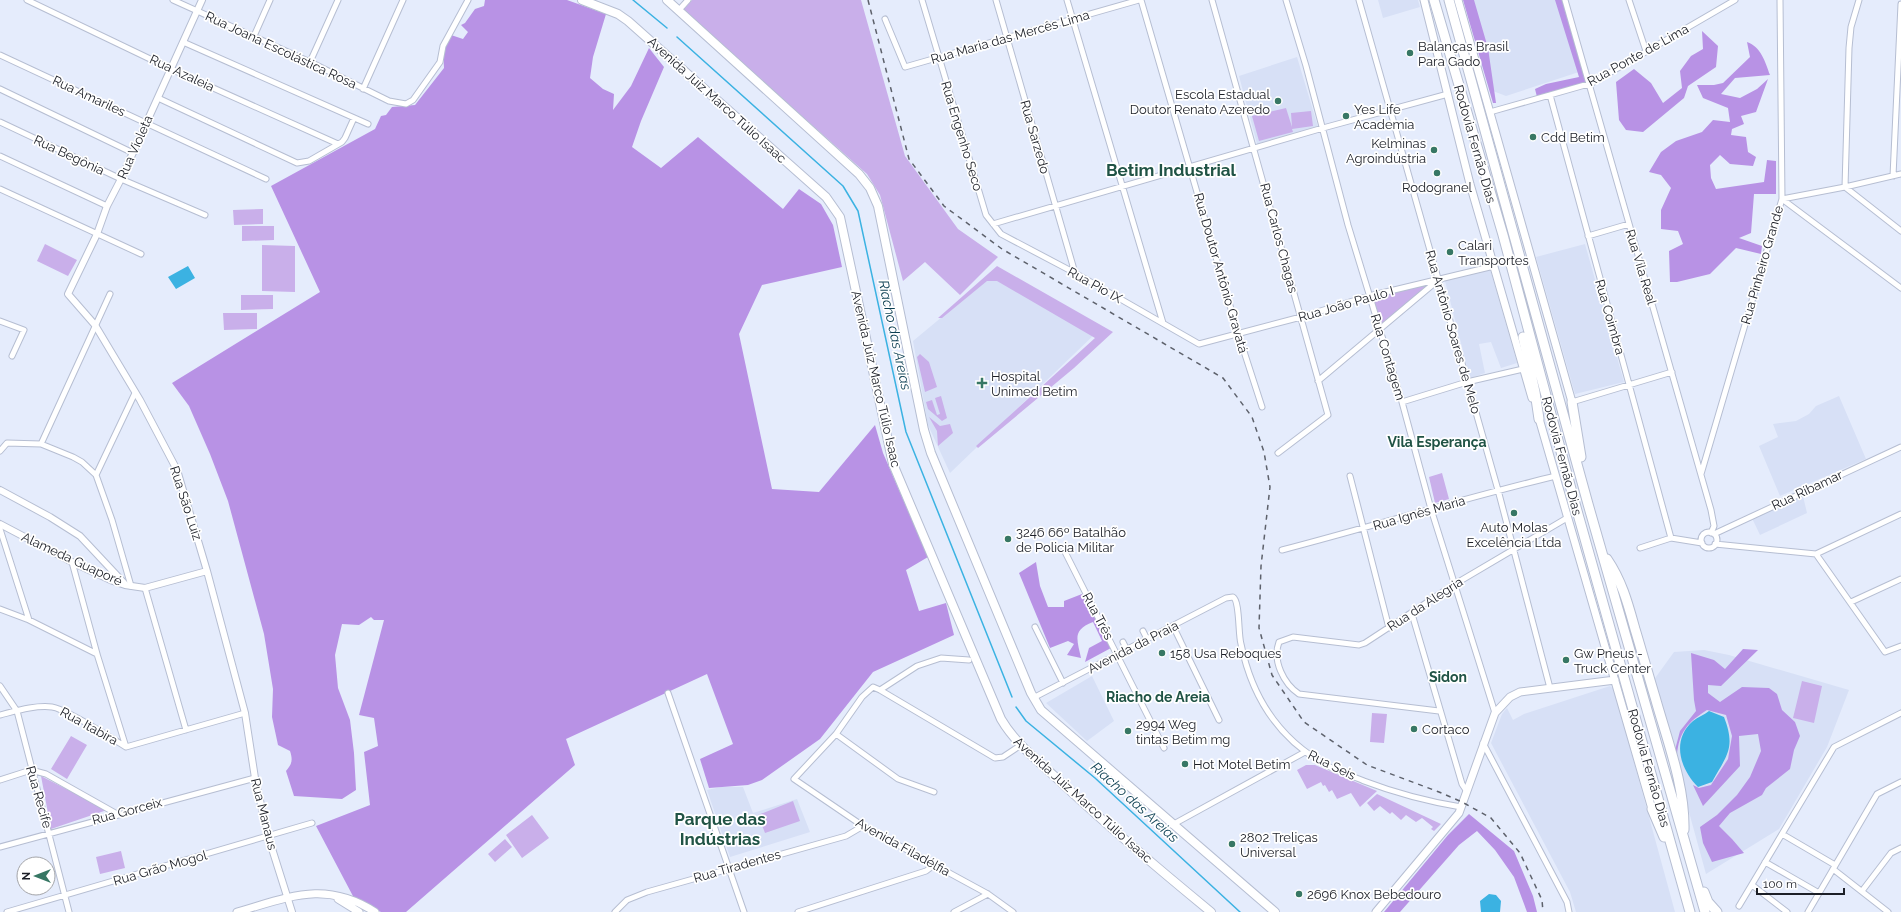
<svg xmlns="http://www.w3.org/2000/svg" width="1901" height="912" viewBox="0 0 1901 912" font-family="Raleway,sans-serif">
<rect width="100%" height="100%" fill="#e5ecfc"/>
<path fill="#d7e0f6" d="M1378 0H1418L1420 7 1383 18Z
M1468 0H1560L1582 71 1506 96 1493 91Z
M1297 57 1318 127 1257 144 1239 76Z
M1585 244 1624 382 1575 394 1536 257Z
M1490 269 1517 363 1501 368 1491 342 1479 344 1485 373 1470 378 1445 281Z
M990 277 1097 332 950 473 928 425 913 341Z
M1839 396 1866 459 1780 496 1759 446 1778 437 1773 424 1796 421 1809 414 1816 406Z
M1803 496 1807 513 1760 535 1751 516Z
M1704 650 1729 655 1849 690 1827 747 1779 829 1706 874 1653 681 1674 652Z
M1092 676 1114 721 1087 741 1046 703Z
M1610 686 1614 689 1675 912H1576L1570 892 1491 743 1502 714 1507 708 1513 720 1524 714Z
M721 787H743L753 813 797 799 810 832 730 857 707 790Z"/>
<path fill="#c9afea" d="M692 0H861L905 156 958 229 998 257 960 295 925 262 903 281 880 195 867 174 683 10Z
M1286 108 1292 127 1291 113 1311 111 1313 126 1292 129 1293 132 1259 141 1252 116Z
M263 209V224L234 225 233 210Z
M242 226H274V240L242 241Z
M45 244 77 260 68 276 37 261Z
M262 245 295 246V292L262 291Z
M997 266 1113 332 1074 368 978 448 976 446 1095 338 997 281H987L942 318H938Z
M1432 283 1380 328 1372 298Z
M241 295H273V309L241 310Z
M223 313H257V329L224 330Z
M920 354 929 362 937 387 925 392 917 357Z
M941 396 947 418 942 421 928 409 926 402 932 400 937 415 940 414 935 398Z
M929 417 940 426 950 424 953 433 938 446 937 431Z
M1442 473 1449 499 1435 503 1429 477Z
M1802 681 1822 686 1814 723 1793 718Z
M1372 713 1387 714 1384 743 1370 742Z
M71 736 87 745 67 779 51 769Z
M1306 765H1315L1377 791 1360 807 1351 793 1337 799 1332 790 1329 792 1325 785 1323 786 1321 782 1307 789 1297 770Z
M41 776 107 810 51 829Z
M1377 794 1441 824 1434 831 1431 829 1433 827 1422 818 1416 822 1406 815 1401 820 1392 812 1390 814 1380 806 1374 811 1367 803Z
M793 801 800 821 765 833 758 815Z
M532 815 549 838 522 858 506 835Z
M505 839 512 847 495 862 488 854Z
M121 851 125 868 100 874 96 857Z"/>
<path fill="#b892e5" d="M485 0H567L606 14 593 57 590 78 603 89 614 94 613 110 631 86 649 48 664 67 641 121 632 147 661 168 698 137 783 209 799 189 821 204 833 225 842 267 762 285 739 334 772 489 819 492 875 425 883 453 928 557 906 570 919 611 946 603 954 635 873 672 820 739 762 780 748 785 709 788 700 759 733 744 707 674 566 739 575 765 406 912H381L354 898 316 826 370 805 364 752 378 746 374 718 359 715 384 620H374L371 617 359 625 342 624 335 655 338 688 350 720 354 753 356 790 342 799 294 796 286 771C292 764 293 760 290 751L278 745 272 717 273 689 264 634 228 501 210 454 189 406 172 383 320 292 271 186 375 129 381 116 386 115 392 107 415 105 444 68 443 49 451 35 463 39 468 32 461 25 465 23 475 9 484 6Z
M1463 0H1474L1488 48 1496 103H1493Z
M1555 0H1565L1589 82 1537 97 1535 89 1546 84 1579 77Z
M1702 31 1718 46 1716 67 1688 86 1684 98 1643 132 1626 130 1619 120 1616 82 1634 69 1651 83 1663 103 1682 88 1680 71 1691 56 1703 49Z
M1747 42C1761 47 1765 61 1770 75L1735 78 1721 94 1740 98 1757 89 1768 79 1756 112 1741 116 1744 124 1732 129 1731 135 1746 137 1748 152 1756 157 1753 166 1730 164 1720 155 1710 165 1711 178 1716 189 1764 182 1767 160 1776 161V194H1754L1751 233 1739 238 1762 246 1761 254 1736 248 1710 274 1677 282H1670L1669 251 1683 244 1678 231 1661 229V210L1671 188 1661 175 1649 172 1661 152 1676 141 1702 132 1713 120 1730 122 1728 108 1703 98 1697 85H1714L1723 83 1750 57Z
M1036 562 1040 586 1048 607H1064V601L1082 594 1111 648 1085 662 1089 648 1102 641 1093 622C1072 630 1077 639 1081 658L1067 655 1074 644 1068 641 1050 648 1019 573Z
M1743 649 1758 650 1721 686 1708 685V693L1720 702 1742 687 1769 688 1777 694 1782 710 1795 722 1800 736 1794 750 1790 769 1766 788 1762 795 1730 813 1719 826 1732 839 1744 853 1712 862 1703 843 1700 827 1717 815 1737 795 1750 777 1761 751 1758 734 1739 736 1740 766 1703 806 1693 785 1699 788 1711 785 1728 759 1732 736 1726 715 1707 710C1688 722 1679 732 1677 755L1675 750 1680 731 1696 711 1694 700 1691 653 1714 660 1725 669Z
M1469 814 1514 851 1533 896 1537 912H1527L1514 877 1495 850 1477 831 1459 845 1400 912H1384L1448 835Z"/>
<path fill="#3bb2e2" d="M188 266 195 278 176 289 168 277Z
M1709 711 1724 717C1736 748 1727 755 1712 782L1698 787C1680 769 1671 740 1693 721 1698 717 1704 715 1709 711Z
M1489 894 1496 895 1501 901 1500 912H1481L1480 901Z"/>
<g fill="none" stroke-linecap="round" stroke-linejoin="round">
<path stroke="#3bb2e2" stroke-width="1.5" d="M633 0 667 28
M677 37 843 186 858 211 906 432 1012 697
M1016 707 1026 721 1095 778 1240 912"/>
<defs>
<path id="minor" d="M27 0 171 69 338 144
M173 0 310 62 389 101 406 104 413 100 440 62 443 46 468 0
M922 0 986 215 1001 234 1075 273 1199 344 1301 317 1369 296 1494 266
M996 0 1075 273
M1067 0 1163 323
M1141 0 1238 333 1262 407
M1212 0 1328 415 1278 453
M1286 0 1306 66 1348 225 1402 402 1431 509 1495 713
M1359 0 1498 490 1550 688
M1565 0 1711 510 1714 526 1711 533
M1629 0 1646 51
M1859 0 1851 27 1849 48 1845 187 1901 231
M679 10 688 0
M885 19 905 67 1139 0
M254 36 270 0
M183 42 368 124
M0 55 266 179
M310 62 338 0
M0 89 133 153
M363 89 403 0
M1550 95 1671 538
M158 98 297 163 309 161 342 142 345 138 354 118
M1490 112 1592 83 1735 0
M0 122 121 179 205 215
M0 156 107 206
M1893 176 1901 4
M0 189 141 254
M1782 199 1901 288
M1782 199 1845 187 1901 174
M993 224 1323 128 1448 94
M1588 236 1629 224
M0 321 24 330 12 356
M1318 381 1437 281
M1402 402 1467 382 1523 369
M1572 402 1672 372
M41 444 110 294
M0 451 7 443 41 444 73 457 82 462 96 475 112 520 131 586
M1701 474 1782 199 1780 0
M96 475 135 393
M1350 476 1389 628
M0 529 29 620
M1701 540a8 8 0 1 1 16 0a8 8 0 1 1-16 0Z
M1714 534 1901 447
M1715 544 1816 554 1901 514
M1640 548 1671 538 1702 543
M1064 550 1164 748
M1282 550C1374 526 1464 498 1556 476
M1816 554 1885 652 1901 646
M72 562 97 654 126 747
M145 588 186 730
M1851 602 1901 579
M0 609 29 620 97 654
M1412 614 1462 784 1466 790
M1173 626 1219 720
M1035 627 1063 683
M1143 631 1147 639
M1123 642 1127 650
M0 686 17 711 69 912
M880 690 917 666 941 658 969 660
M668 693 744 912
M1033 698 1226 598 1233 597C1240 601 1238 634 1241 644 1252 698 1280 741 1330 767 1341 773 1353 776 1364 781 1398 794 1425 801 1461 807
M1439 711 1299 694C1284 684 1272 661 1279 642L1293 637 1359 645 1365 643 1455 584 1567 518
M0 715C16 711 35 705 52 707 67 709 111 738 126 747L245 713
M836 734 898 779 934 792
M1483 743 1567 902 1569 912
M31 770 46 774 117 814
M0 780 31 770
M1172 825 1305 752
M1782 834 1835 865
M0 847 255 778
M1765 862 1819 893
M1833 869 1888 912
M1752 885 1787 912
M1862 891 1891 853 1901 848
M1739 906 1834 747 1901 713
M7 912 312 823
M615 912 627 900 647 892 846 836 863 826
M798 912 926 871 934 865
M954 912 988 894
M1013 912 988 894 863 826 794 779 836 734 862 697 873 687 880 690 995 758 1003 757 1021 745
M1808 912 1877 794 1901 782"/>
<path id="tertiary" d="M202 0 121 179 107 206 97 234 68 294 95 325 140 400 177 470 207 571 245 713 255 778 268 836 292 912
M0 490 50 517 80 536 124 583
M0 524 72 562 113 581 125 585 145 588 207 571"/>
<path id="secondary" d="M1424 0 1470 184 1532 398
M1458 0 1572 402
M1538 415 1652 809
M338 899 359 912
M237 912C290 897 325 880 375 912
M1376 912 1459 813 1495 713 1510 697 1520 692 1615 680"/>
<path id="primary" d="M582 0 618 14 628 21 826 197 840 217 893 464 1001 719C1016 745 1042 764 1064 785 1111 829 1161 871 1211 912
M667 0 859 174 870 188 878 206 924 430 931 453 1031 693 1041 710 1275 912"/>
<path id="motorway" d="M1434 0 1503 235 1574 500 1690 912
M1449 0 1588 504 1705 912
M1523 337 1535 392 1539 419
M1572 402 1581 457
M1607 559C1622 581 1628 604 1635 629 1642 652 1648 674 1655 697 1667 740 1685 785 1684 830
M1652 809 1664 837
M1704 892 1708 902 1717 912"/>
</defs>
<use href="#minor" stroke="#b6bed2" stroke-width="7"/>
<use href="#tertiary" stroke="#b6bed2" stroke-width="8"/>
<use href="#secondary" stroke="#b6bed2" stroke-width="9"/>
<use href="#primary" stroke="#b6bed2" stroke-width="10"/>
<use href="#motorway" stroke="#b6bed2" stroke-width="11"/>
<use href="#minor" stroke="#fff" stroke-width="5"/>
<use href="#tertiary" stroke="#fff" stroke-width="6"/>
<use href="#secondary" stroke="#fff" stroke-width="7"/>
<use href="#primary" stroke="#fff" stroke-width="8"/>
<use href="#motorway" stroke="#fff" stroke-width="9"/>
<path stroke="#5d616b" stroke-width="1.5" stroke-dasharray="5 5" stroke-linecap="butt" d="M868 0 909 159 944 206 1002 249 1223 378 1252 417 1264 452 1270 487 1261 566 1259 628 1272 675 1304 722 1367 765 1439 792 1462 802 1491 818 1520 853 1542 900 1543 912"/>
</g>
<g fill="#377764" stroke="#fff" stroke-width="1.5">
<circle cx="1410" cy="53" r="4"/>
<circle cx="1278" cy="101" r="4"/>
<circle cx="1346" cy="116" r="4"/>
<circle cx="1533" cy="137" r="4"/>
<circle cx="1434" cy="150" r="4"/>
<circle cx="1437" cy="173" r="4"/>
<circle cx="1450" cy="252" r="4"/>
<path d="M980 377h4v4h4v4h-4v4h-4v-4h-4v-4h4z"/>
<circle cx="1514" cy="513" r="4"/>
<circle cx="1008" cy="539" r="4"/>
<circle cx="1162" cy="653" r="4"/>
<circle cx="1566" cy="660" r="4"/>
<circle cx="1414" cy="729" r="4"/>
<circle cx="1128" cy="731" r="4"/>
<circle cx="1185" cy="764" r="4"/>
<circle cx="1232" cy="844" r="4"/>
<circle cx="1299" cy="894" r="4"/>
</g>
<g text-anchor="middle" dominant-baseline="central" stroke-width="3.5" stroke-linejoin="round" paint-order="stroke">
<g font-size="13" fill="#1c1f27" stroke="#fff">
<text transform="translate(1010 37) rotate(-16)">Rua Maria das Mercês Lima</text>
<text transform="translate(281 50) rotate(25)">Rua Joana Escolástica Rosa</text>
<text transform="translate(1638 55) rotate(-29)">Rua Ponte de Lima</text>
<text transform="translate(182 73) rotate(25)">Rua Azaleia</text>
<text transform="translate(89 96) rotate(25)">Rua Amariles</text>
<text transform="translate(717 100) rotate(42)">Avenida Juiz Marco Túlio Isaac</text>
<text transform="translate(962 136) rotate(73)">Rua Engenho Seco</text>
<text transform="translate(1035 137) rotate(74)">Rua Sarzedo</text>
<text transform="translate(1475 144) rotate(74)">Rodovia Fernão Dias</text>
<text transform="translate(135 147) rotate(-66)">Rua Violeta</text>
<text transform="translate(69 155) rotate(25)">Rua Begônia</text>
<text transform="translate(1279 238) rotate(75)">Rua Carlos Chagas</text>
<text transform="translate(1762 265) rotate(-74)">Rua Pinheiro Grande</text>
<text transform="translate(1641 267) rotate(73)">Rua Vila Real</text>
<text transform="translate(1221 273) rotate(74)">Rua Doutor Antônio Gravatá</text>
<text transform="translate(1095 285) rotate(29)">Rua Pio IX</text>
<text transform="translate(1346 304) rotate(-16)">Rua João Paulo I</text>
<text transform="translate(1610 317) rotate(74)">Rua Coimbra</text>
<text transform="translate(1453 332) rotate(74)">Rua Antônio Soares de Melo</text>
<text transform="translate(1388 357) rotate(73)">Rua Contagem</text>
<text transform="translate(876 379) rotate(77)">Avenida Juiz Marco Túlio Isaac</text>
<text transform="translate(1562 456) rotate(75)">Rodovia Fernão Dias</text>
<text transform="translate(1807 490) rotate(-25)">Rua Ribamar</text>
<text transform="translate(186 503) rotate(72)">Rua São Luiz</text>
<text transform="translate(1419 513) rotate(-16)">Rua Ignês Maria</text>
<text transform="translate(72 559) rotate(25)">Alameda Guaporé</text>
<text transform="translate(1425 604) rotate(-33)">Rua da Alegria</text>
<text transform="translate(1098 616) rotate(62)">Rua Três</text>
<text transform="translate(1133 647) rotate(-27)">Avenida da Praia</text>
<text transform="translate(89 726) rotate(29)">Rua Itabira</text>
<text transform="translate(1332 765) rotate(26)">Rua Seis</text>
<text transform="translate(1649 768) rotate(74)">Rodovia Fernão Dias</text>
<text transform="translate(39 797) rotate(74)">Rua Recife</text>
<text transform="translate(1083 800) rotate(42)">Avenida Juiz Marco Túlio Isaac</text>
<text transform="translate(127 811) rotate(-15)">Rua Gorceix</text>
<text transform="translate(264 814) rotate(76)">Rua Manaus</text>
<text transform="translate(903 847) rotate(29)">Avenida Filadélfia</text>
<text transform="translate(737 866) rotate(-16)">Rua Tiradentes</text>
<text transform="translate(160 868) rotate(-16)">Rua Grão Mogol</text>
</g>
<g font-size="13" fill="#1c1f27" stroke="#fff" text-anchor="start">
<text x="1418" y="46">Balanças Brasil<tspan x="1418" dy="15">Para Gado</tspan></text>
<text x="1270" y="94" text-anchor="end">Escola Estadual<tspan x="1270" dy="15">Doutor Renato Azeredo</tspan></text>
<text x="1354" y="109">Yes Life<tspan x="1354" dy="15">Academia</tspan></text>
<text x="1541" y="137">Cdd Betim</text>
<text x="1426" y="143" text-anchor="end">Kelminas<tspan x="1426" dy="15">Agroindústria</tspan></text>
<text x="1437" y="187" text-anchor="middle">Rodogranel</text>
<text x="1458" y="245">Calari<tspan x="1458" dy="15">Transportes</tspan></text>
<text x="991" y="376">Hospital<tspan x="991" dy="15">Unimed Betim</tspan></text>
<text x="1514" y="527" text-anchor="middle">Auto Molas<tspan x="1514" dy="15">Excelência Ltda</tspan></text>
<text x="1016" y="532">3246 66º Batalhão<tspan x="1016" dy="15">de Policia Militar</tspan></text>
<text x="1170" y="653">158 Usa Reboques</text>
<text x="1574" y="653">Gw Pneus -<tspan x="1574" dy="15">Truck Center</tspan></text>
<text x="1136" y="724">2994 Weg<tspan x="1136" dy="15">tintas Betim mg</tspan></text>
<text x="1422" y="729">Cortaco</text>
<text x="1193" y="764">Hot Motel Betim</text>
<text x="1240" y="837">2802 Treliças<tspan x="1240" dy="15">Universal</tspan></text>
<text x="1307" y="894">2696 Knox Bebedouro</text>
</g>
<g font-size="14" font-style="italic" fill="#0c3f53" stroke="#fff">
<text transform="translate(895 335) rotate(78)">Riacho das Areias</text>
<text transform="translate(1135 802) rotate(42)">Riacho das Areias</text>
</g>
<g font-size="14" font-weight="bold" fill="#205345" stroke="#fff">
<text x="1437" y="442">Vila Esperança</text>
<text x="1448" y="677">Sidon</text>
<text x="1158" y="697">Riacho de Areia</text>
</g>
<g font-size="17" font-weight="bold" fill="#205345" stroke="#fff">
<text x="1171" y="170">Betim Industrial</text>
<text x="720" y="819">Parque das<tspan x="720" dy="20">Indústrias</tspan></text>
</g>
</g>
<g transform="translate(36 876) rotate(270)"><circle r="19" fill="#ffffff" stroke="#a4a5a9"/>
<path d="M0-3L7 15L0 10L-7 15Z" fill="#377764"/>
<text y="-6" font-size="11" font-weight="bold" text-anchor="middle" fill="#1c1f27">N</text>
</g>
<path d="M1757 888v6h87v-6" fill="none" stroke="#1c1f27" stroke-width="2"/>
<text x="1763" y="888" font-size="12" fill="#1c1f27" stroke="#ffffff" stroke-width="3" paint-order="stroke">100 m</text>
</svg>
